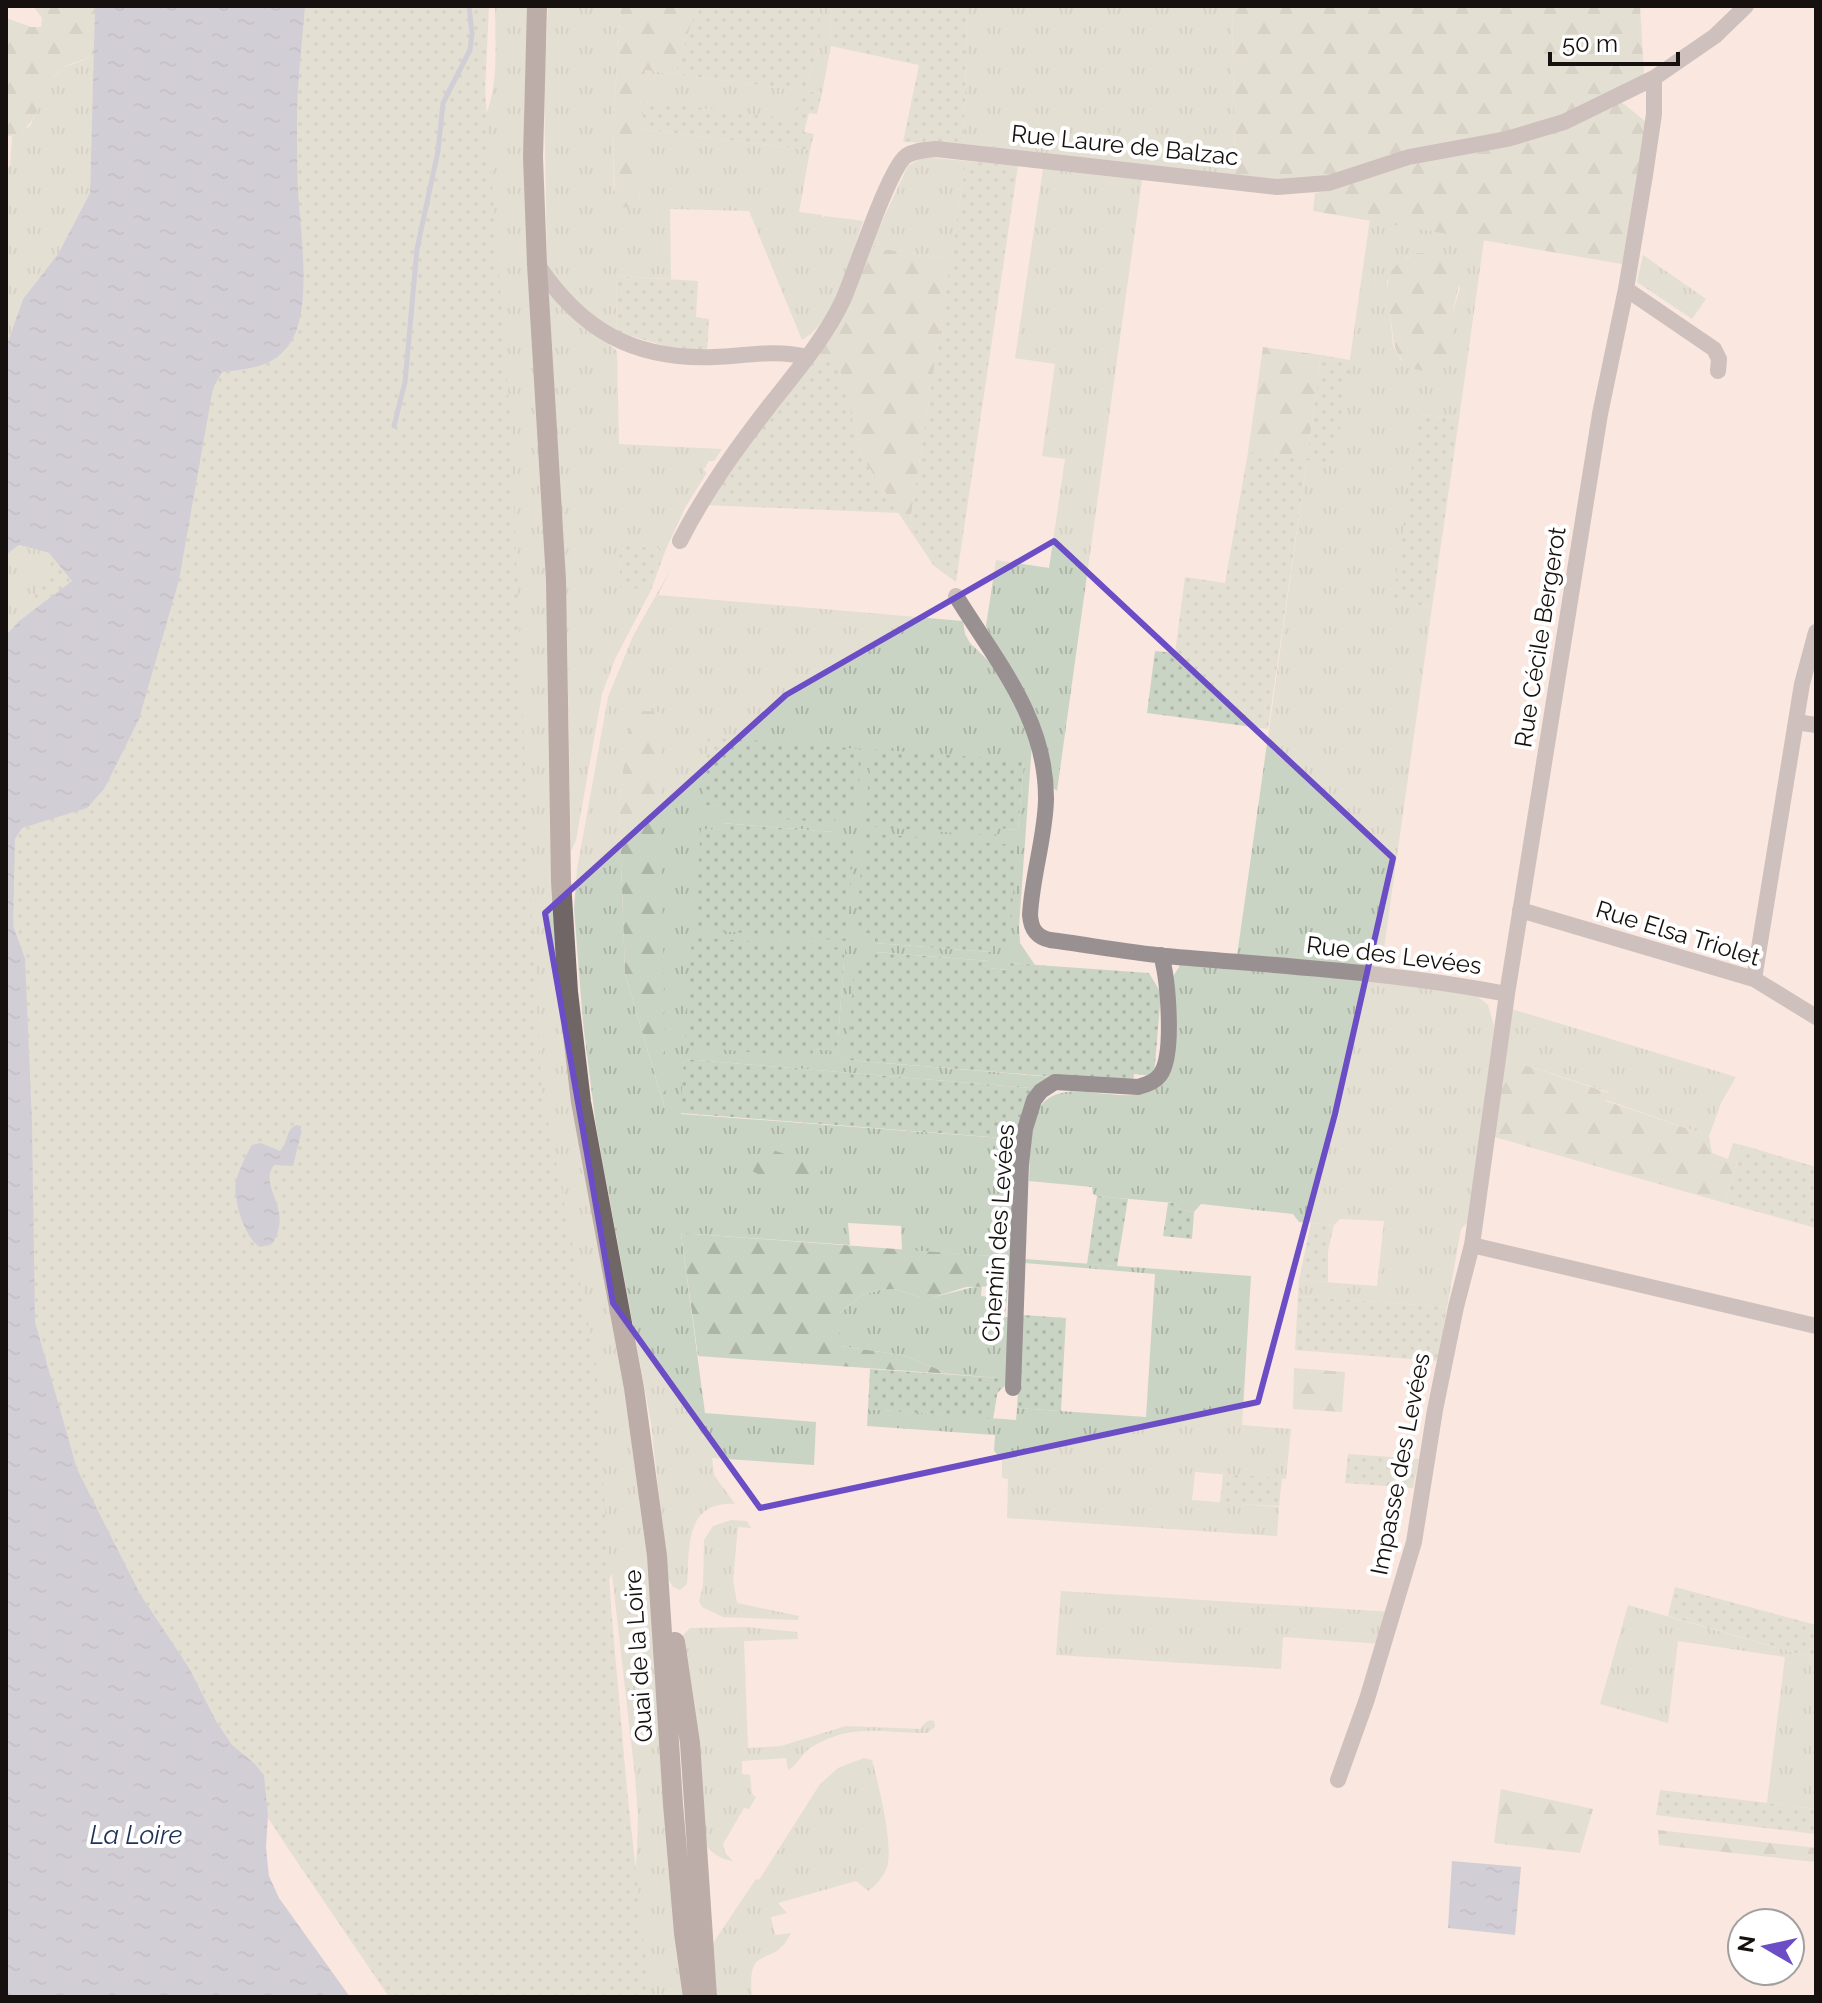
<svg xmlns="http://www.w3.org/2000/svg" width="1822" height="2003" viewBox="0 0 1822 2003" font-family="Raleway,sans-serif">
<defs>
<pattern id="grass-tufts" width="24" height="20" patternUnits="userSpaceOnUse" patternTransform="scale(2)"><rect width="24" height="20" fill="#cad4c4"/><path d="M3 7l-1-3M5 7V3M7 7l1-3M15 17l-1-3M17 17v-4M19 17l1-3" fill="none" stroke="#adb5a7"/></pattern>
<pattern id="forest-firs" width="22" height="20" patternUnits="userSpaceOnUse" patternTransform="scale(2)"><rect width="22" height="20" fill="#cad4c4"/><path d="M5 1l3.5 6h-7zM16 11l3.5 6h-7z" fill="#adb5a7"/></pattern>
<pattern id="park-dots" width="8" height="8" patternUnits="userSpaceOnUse" patternTransform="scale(2)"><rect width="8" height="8" fill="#cad4c4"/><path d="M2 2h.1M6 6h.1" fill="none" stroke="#adb5a7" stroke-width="1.8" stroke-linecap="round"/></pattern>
<pattern id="water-ripples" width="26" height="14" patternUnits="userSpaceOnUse" patternTransform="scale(2)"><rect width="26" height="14" fill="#a3b0ca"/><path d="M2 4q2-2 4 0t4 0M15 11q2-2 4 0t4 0" fill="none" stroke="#8c96ac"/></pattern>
</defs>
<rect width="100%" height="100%" fill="#f9e7e0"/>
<path fill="url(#grass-tufts)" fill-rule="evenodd" d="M495 6H528L524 112 528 266 549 611 552 843 650 1580 685 1997H588L633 1906 637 1850 638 1815 635 1776 612 1574 592 1608 426 1243 481 126C500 89 495 47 495 6Z
M548 6H621L613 125 614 189 639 207 642 129 810 150 799 212 822 215 823 218 825 216 863 221C851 256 836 321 802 340L749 211 670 209 671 279 616 276 617 338 591 320 547 266 544 87Z
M820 6H830L831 46 822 93 804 91 793 120 643 101 645 70 804 91 820 45Z
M967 6H1232L1235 177 964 144Z
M94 56 90 193 58 254 23 299 6 347V171L10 166 12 136 30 126 49 83 62 68Z
M923 157 966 161 951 259 870 247 908 166Z
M1043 169 1142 180 1057 791 1052 787 1042 737 986 626 996 560 1049 568 1065 459 1042 456 1055 364 1015 358Z
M1370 219 1484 240 1459 419 1420 414 1394 601 1432 607 1381 970 1237 956 1307 460 1335 463ZM1419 253 1436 254 1460 288C1457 298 1453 309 1451 321 1449 341 1452 356 1433 369L1401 360 1393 345 1387 281 1407 257Z
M1643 255 1706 299 1692 319 1637 282Z
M550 294 617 351 619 444 722 449 714 461H709L704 469 706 474 686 506 666 549 619 546 620 586 651 590 615 659 602 694 576 840 571 851 567 632 548 296Z
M19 545 49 553 72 581 19 621 6 635V555Z
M672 567 658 595 963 621 965 634 970 643 1003 675 1032 743 1019 927 1020 943 1035 965 1009 963 1008 970 988 968 989 961 876 952 847 1060 1054 1077 1035 1089 1016 1139 1011 1258 1005 1317H1012L1008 1383 997 1393 999 1378 950 1374 902 1355 840 1346V1313L862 1295 880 1290 894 1289 921 1297H934L982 1285 981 1296 998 1298 1000 1286 990 1256 902 1250 901 1226 848 1223 850 1245 681 1233 705 1413 816 1422 814 1465 712 1458 714 1475 735 1504C683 1501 690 1550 687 1584L680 1590 673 1587 668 1578 651 1423 596 1126 583 1023 574 909 577 869 608 697 633 636ZM632 710 665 1109 625 974 619 802ZM1024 761 1018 830 997 828ZM703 804 836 816 835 822 722 813V806ZM722 823 834 832V839L701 829 721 830ZM856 932 990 945V952L875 943 876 934ZM845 948 837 1051 813 1049ZM684 1059 1030 1088 1015 1139 681 1114Z
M1181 964 1363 979 1476 995 1488 1005 1494 1026 1469 1221 1461 1229 1447 1307 1298 1296 1299 1280 1377 1286 1384 1221 1340 1219 1334 1225 1299 1222 1293 1214 1201 1204 1194 1212 1178 1209 1174 1203 1097 1196 1093 1194 1092 1187 1029 1181C1030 1163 1028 1143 1032 1125 1049 1056 1132 1122 1166 1080L1172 978Z
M1512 1009 1736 1077 1721 1103 1709 1136 1606 1100 1608 1092 1501 1057Z
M1025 1259 1251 1276 1242 1425 1291 1429 1286 1479 1195 1472 1192 1500 1279 1507 1277 1536 1007 1518 1008 1479 1002 1478V1459L994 1451 995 1435 867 1426 868 1409 1016 1420 1017 1408 1146 1417 1155 1274 1025 1263Z
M731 1520 747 1521 751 1528 738 1527 733 1580 737 1603 799 1616 798 1620 723 1617 702 1607 699 1601 703 1586 704 1540 713 1526Z
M1061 1591 1392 1612 1382 1644 1283 1637 1281 1669 1056 1655Z
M1628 1605 1816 1659V1809L1767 1803 1785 1657 1678 1641 1668 1723 1600 1704Z
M747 1627 797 1632 798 1639 744 1641 748 1748 781 1746 846 1726 921 1729C924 1723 927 1719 934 1721L935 1727 927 1733C881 1733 852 1722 810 1748 801 1754 798 1765 788 1770L786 1758 742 1761V1774L750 1775 752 1794 756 1797 749 1809 744 1808 723 1844 725 1853 733 1861C722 1860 711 1853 705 1844L681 1637 690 1628Z
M864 1758 872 1760C878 1783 894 1845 887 1867 883 1878 876 1885 868 1891L856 1881 778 1903 787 1913 771 1917 775 1935 791 1933C773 1971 746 1940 752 1997H711L710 1950 715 1940 756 1879 759 1880 820 1784 838 1768Z"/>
<path fill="url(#forest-firs)" d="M33 6H95L94 56C83 60 68 63 59 71 40 89 38 137 6 136V18L31 27H41L42 18Z
M621 6H701L693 19 675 74 645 70 639 208 615 207 613 125Z
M1232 6H1640L1644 75 1551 122 1322 181 1235 177Z
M1619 100 1646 122 1622 264 1313 211 1315 193 1328 191Z
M870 247 951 259 909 529 862 457 837 360 814 359Z
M1418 253C1475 254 1461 271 1453 311 1450 327 1454 344 1445 359 1434 376 1410 373 1400 357 1394 348 1393 339 1392 328 1388 293 1377 267 1418 253Z
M1263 347 1321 355 1307 460 1248 452Z
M631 710 659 712 666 1112 625 974 619 802Z
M1501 1057 1609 1093 1606 1101 1709 1136 1712 1153 1728 1159 1733 1143 1742 1145 1725 1203 1491 1136Z
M765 1151H776L824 1168C803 1191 769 1183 746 1167L756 1155Z
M681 1233 990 1256 1000 1286 966 1287 934 1297H921L894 1289 880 1290 862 1295 840 1313V1346L902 1355 950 1374 698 1356Z
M1294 1368 1345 1372 1342 1412 1293 1409Z
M1501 1789 1593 1809 1580 1853 1494 1843Z
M1658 1830 1816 1848V1862L1659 1845Z"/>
<path fill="url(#park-dots)" d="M242 6H489L485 90 511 431 531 903 542 1090 596 1361 611 1607 627 1790 650 1997H389L283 1841 208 1724 6 1348V659L81 494Z
M701 6H820V45L804 91 822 93 817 114 809 113 804 132 814 134 810 150 642 129 643 101 793 119 803 91 675 74 693 19Z
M830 6H967L964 144 903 142 919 65 831 46Z
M966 161 1018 166 956 582 934 566 909 529Z
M616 276 698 281 696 317 709 319 707 351 676 349 617 332Z
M1321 355 1350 360 1335 464 1307 460 1268 729 1147 713 1155 651 1175 653 1185 577 1225 583 1248 452 1307 459Z
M814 359H837L862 457 899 513 706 505 744 450Z
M1419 414 1459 419 1432 607 1393 601Z
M619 545 666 549 651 590 620 587Z
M708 737 862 749 856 817 836 816 835 823 722 814V806L702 805Z
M871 749 1024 761 1018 830 997 828 996 836 865 826Z
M721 823 834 832V839L854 841 847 941 693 929 701 829 720 830Z
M864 833 1017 845 1009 946 991 945 990 952 875 943V934L856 932Z
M692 937 845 948 837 1052 813 1049 812 1058 685 1046Z
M875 952 989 961V968L1007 970 1009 963 1149 973 1161 993 1154 1076 1134 1074 1133 1083 847 1060 855 958 874 959Z
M684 1059 1031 1088 1016 1139 680 1113Z
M1742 1145 1816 1167V1228L1725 1203Z
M1097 1196 1128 1199 1117 1266 1087 1264Z
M1168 1203H1174L1178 1209 1194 1212 1192 1239 1163 1236Z
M1311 1223 1334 1225 1328 1251V1282L1299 1280Z
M1298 1296 1447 1307 1438 1361 1295 1350Z
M1023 1315 1066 1318 1061 1411 1017 1408Z
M870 1369 1000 1378 993 1419 868 1409Z
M1348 1454 1419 1459 1413 1488 1345 1483Z
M1223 1474 1282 1478 1279 1506 1220 1503Z
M1675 1587 1816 1625V1659L1668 1616Z
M1660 1790 1816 1809V1834L1656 1815Z"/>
<path fill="url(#water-ripples)" d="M95 6H305C302 45 297 84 297 122 297 145 297 168 298 190 300 230 314 314 288 346 271 368 248 369 222 372L213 388 179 580 139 719 104 789 87 808 22 828 15 839 13 926 25 958 32 1122 35 1322 77 1469 140 1594 189 1668 216 1721 232 1745 254 1763 264 1775 268 1815 266 1848 269 1876 279 1898 350 1997H6V635L19 621 72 581 49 553 19 545 6 555V347L23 299 58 254 90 193Z
M296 1125 301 1126V1134L293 1166 274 1165C257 1187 295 1208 272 1244L260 1247C245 1239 232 1198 236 1181 238 1173 247 1152 252 1145L261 1143 280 1151C288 1144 285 1130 296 1125Z
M1452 1861 1521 1867 1515 1935 1448 1928Z"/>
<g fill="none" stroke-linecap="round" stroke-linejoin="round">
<path stroke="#a3b0ca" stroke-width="5" d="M394 426 405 382 417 249 438 151 443 103 470 50 472 34 469 6"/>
<path stroke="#999191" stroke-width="16" d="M1654 78V114L1645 175 1626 289 1600 414 1507 994 1472 1245 1816 1326
M537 264C581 330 633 360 714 357 744 356 777 349 806 357
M1626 289 1714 349 1719 359 1718 371
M680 541C705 492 736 449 770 405 796 372 825 338 843 300 855 273 888 170 906 156 915 150 926 150 936 149L1277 187 1329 183 1409 157 1507 139 1564 122 1654 78 1715 36 1746 6
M956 596C996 661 1047 719 1046 800 1045 838 1032 876 1030 915 1031 929 1036 937 1050 940 1088 945 1127 952 1166 956 1279 966 1394 972 1507 994
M1796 722 1816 725
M1520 910 1754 979 1816 1017
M1754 979 1802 684 1816 632
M1013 1388 1021 1164 1025 1129 1034 1100 1041 1091 1055 1082 1138 1087C1146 1085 1155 1082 1160 1075 1175 1055 1168 979 1161 955
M1338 1780 1367 1699 1414 1542 1435 1410 1456 1307 1472 1245"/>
<path stroke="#716666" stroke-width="20" d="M537 6 533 157 537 264 556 580 561 881 568 992 581 1102 634 1388 657 1556 673 1804 684 1933 693 1997
M675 1642 690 1743 707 1997"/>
</g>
<path d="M0 0H1822V2003H0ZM1054 541 1393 858 1335 1114 1258 1402 760 1508 613 1303 545 913 786 695Z" fill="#f9e7e0" fill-opacity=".55" fill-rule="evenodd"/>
<path fill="none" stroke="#6b4dc6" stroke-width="6" stroke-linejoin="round" d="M1054 541 1393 858 1335 1114 1258 1402 760 1508 613 1303 545 913 786 695Z"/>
<g text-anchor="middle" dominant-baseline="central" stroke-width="8" stroke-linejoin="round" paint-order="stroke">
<g font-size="24" fill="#16110e" stroke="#fff">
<text transform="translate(1125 145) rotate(6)">Rue Laure de Balzac</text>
<text transform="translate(1540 637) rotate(-81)">Rue Cécile Bergerot</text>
<text transform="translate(1678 933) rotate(17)">Rue Elsa Triolet</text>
<text transform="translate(1394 955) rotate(7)">Rue des Levées</text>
<text transform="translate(998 1233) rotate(-86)">Chemin des Levées</text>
<text transform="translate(1400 1464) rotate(-79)">Impasse des Levées</text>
<text transform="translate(638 1656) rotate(-94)">Quai de la Loire</text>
</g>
<g font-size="26" font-style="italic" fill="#1f3156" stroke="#fff">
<text x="136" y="1835">La Loire</text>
</g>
</g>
<rect width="1822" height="2003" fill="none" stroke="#16110e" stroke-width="16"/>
<g transform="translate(1766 1947) rotate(279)"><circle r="38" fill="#ffffff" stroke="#a2a09f" stroke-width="2"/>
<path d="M0-6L14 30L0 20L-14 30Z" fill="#6b4dc6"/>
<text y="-12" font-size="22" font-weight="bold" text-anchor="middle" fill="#16110e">N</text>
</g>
<path d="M1550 52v12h128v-12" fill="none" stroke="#16110e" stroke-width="4"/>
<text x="1562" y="52" font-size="24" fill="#16110e" stroke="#ffffff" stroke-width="6" paint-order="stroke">50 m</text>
</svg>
